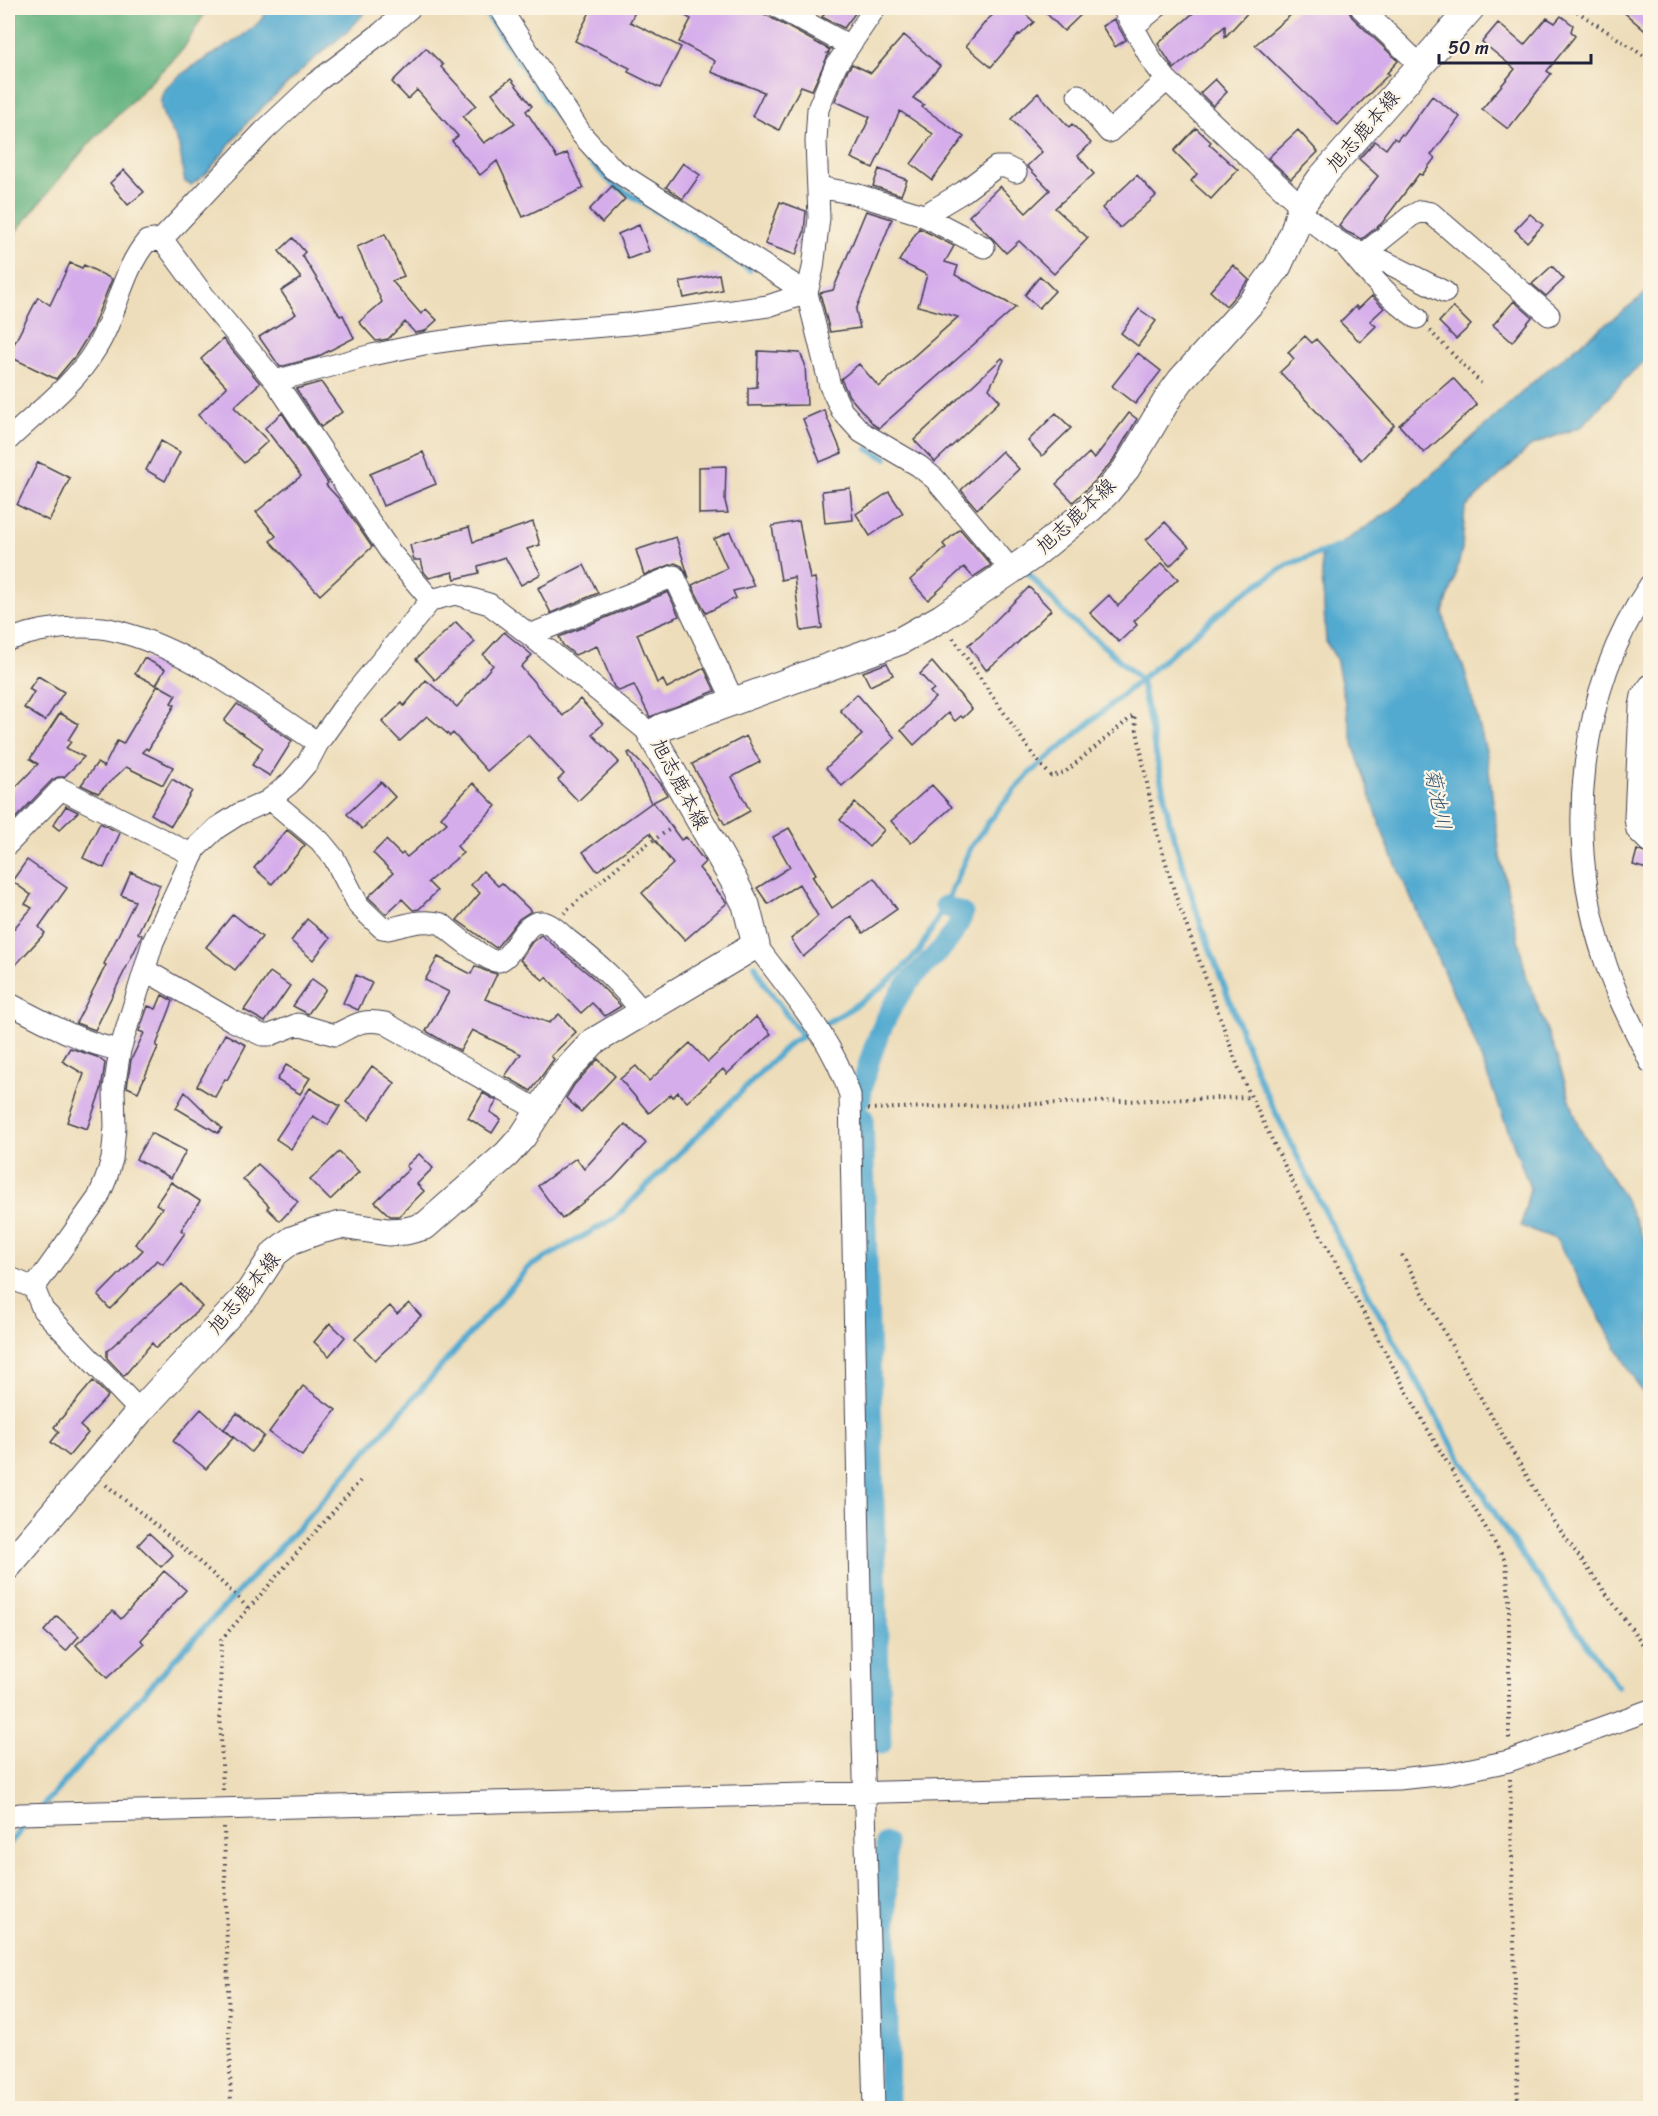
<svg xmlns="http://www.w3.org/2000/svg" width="1658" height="2116" viewBox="0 0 1658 2116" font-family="Sriracha,'Klee One',sans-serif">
<rect width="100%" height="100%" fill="#fcf5e5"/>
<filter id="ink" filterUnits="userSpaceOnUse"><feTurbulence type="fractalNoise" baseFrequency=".0167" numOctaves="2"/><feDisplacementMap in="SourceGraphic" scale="12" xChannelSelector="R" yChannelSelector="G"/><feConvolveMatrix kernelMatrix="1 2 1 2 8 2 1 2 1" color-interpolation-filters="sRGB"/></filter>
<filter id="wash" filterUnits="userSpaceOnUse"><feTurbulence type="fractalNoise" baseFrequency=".008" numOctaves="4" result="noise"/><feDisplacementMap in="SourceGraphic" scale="24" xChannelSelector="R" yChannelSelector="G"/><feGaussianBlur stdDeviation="1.35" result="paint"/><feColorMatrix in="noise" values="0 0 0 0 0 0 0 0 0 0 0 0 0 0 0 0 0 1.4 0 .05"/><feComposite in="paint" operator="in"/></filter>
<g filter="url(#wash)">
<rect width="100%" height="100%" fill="#edddba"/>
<path fill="#63b37f" stroke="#426a5d" stroke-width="1.5" d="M8 8H208L183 49 84 149 8 241Z"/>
<path fill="#53aad0" stroke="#3a6686" stroke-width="1.5" d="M267 8H366V11L349 30 309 63 250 119 207 173 191 185 185 182C182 170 182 157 179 146 175 131 158 115 161 99 166 69 263 38 267 8Z
M1650 290V357L1632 372 1582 426 1532 445 1465 508 1462 549 1454 582 1443 612 1449 639 1464 668 1487 755 1500 856 1526 975 1557 1057 1579 1128 1622 1194 1650 1251V1404L1632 1375 1556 1239 1521 1226 1530 1188 1474 1040 1386 842 1354 747 1336 658 1326 642 1321 557 1396 507 1542 374Z"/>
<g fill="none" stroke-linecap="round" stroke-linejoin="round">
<path stroke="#53aad0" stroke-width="6" d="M482 8 565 128
M573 139 585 157 613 184 750 270
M868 449 886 458
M1028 573 1069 618 1097 640 1141 680 1170 824 1201 925 1260 1081 1345 1252 1451 1443 1513 1542 1617 1686
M755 965 764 984 803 1037
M1650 1733V1734
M40 1809 172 1662 301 1525 529 1267 615 1218 790 1043 844 1013 879 989 895 976 919 951 945 906 971 847 999 808 1029 774 1238 597 1287 565 1340 546
M8 1845 31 1819"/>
<path stroke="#53aad0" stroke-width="21" d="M861 1098C864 1069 882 1022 898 997 917 966 950 951 963 914L945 906
M863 1118 881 1744
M886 1843 889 2108"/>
</g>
<g id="blocks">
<path fill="#d5adeb" d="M592 8H637L630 22 681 47 660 88 628 72 630 68 575 41Z
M671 8H753L830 50 827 53H829L812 90 801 86 779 130 752 116 764 92 711 72 715 61 679 42 691 19Z
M828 8H859L844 28 822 17Z
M1001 8H1019L1034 22 1020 35 1019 34 991 67 966 46 987 20Z
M1041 8H1088L1064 31Z
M1199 8H1252L1225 37V26L1174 69 1158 44Z
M1299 8H1347L1352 17 1398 61 1387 73 1389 74 1338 125 1255 45Z
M1619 8H1650V35Z
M1561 16 1573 25 1571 31 1575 36 1547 71 1551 74 1508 129 1482 109 1515 69 1482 42 1498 23 1524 45 1547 18 1555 23Z
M1114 19 1126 40 1115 47 1102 26Z
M904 35 940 66 913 98 924 105 922 107 964 137 932 180 911 164 933 134 900 111 873 168 851 158 870 117 835 101 846 73 852 64 871 73Z
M426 48 443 65 441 67 476 105 463 117 484 143 515 123 492 93 511 79 532 106 526 111 557 158 567 153 584 188 523 217 497 161 480 175 452 141 458 136 417 90 408 99 392 82Z
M1215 79 1227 92 1213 106 1200 93Z
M1038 93 1069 127 1072 124 1091 143 1078 156 1094 174 1055 208 1088 238 1054 274 1019 241 1006 253 994 240 969 216 1000 186 1026 213 1050 190 1027 166 1042 152 1011 119Z
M1432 96 1460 117 1431 155 1435 158 1422 175 1419 174 1382 223 1362 239 1347 232 1339 226 1378 176 1359 159 1375 141 1386 149 1394 138 1397 140 1402 134 1404 135Z
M1196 128 1211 142 1209 144 1238 170 1211 199 1191 181 1197 174 1174 151Z
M1298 130 1318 152 1291 179 1268 158Z
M683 163 700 175 683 199 666 187Z
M879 169 907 180 901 195 873 186Z
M124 170 144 192 128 205 110 183Z
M1137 175 1156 196 1120 228 1102 208Z
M612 186 625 199 602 223 589 210Z
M780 202 806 211 804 232 796 255 765 244Z
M866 211 892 219 856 310 860 328 830 332 820 293 833 290Z
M1530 214 1543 225 1527 242 1515 230Z
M639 225 649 251 628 259 618 234Z
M919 228 954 246 945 262 958 266 955 275 1016 307 879 428 874 425 849 396 841 379 859 364 879 387 958 317 918 306 927 275 899 261Z
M385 234 404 276 392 281 421 314 426 309 437 320 425 331 415 333 405 322 388 339 376 341 359 322 382 302 357 247Z
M293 238 305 252 302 255 340 316 343 315 354 338 317 357 280 367 259 337 296 314 281 291 301 278 279 251Z
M70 263 82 268 84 265 112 279 91 331 76 355 56 379 8 356 38 297 50 305Z
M1233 265 1249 280 1226 306 1210 291Z
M1552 266 1564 279 1546 296 1532 284Z
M719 274 722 290 684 298 680 282Z
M1040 276 1055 291 1039 308 1025 295Z
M1372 296 1384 308 1370 321 1376 326 1360 342 1340 322 1356 306 1358 309Z
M1514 301 1532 317 1512 342 1493 325Z
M1453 307 1471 325 1456 339 1439 322Z
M1139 309 1156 321 1138 346 1121 333Z
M1305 336 1312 343 1316 339 1394 425 1361 460 1280 372 1294 359 1288 352Z
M223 339 260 383 234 407 268 441 244 463 198 415 227 387 201 359Z
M758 351 800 353 805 364 807 405 748 406V388L757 387Z
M1138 353 1161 371 1135 404 1112 386Z
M1002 358 1004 360 989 389 1000 401 935 462 914 440Z
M1453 378 1477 405 1424 453 1399 425Z
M321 382 342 412 321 427 296 389Z
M824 410 842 453 820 462 803 419Z
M282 413 328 483 326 485 339 499 372 547 320 595 270 541 276 536 256 512 301 476 265 428Z
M1056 413 1071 428 1042 456 1028 441Z
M1129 413 1137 419 1113 460 1095 481 1073 502 1056 484 1089 453 1094 459Z
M161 441 180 452 165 481 146 470Z
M1002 451 1019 469 977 509 961 490Z
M423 452 436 484 383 506 370 474Z
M38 462 70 478 49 521 17 505Z
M726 466 725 501 728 513 699 514V467Z
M850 488 853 520 825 523 822 491Z
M889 492 903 513 870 536 856 514Z
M799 521 810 579 815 578 822 628 801 631 794 577 781 580 772 526Z
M533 522 540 545 527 549 541 574 521 585 505 557 478 566 479 573 455 579 453 572 429 578 424 572 421 560H414L410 545 445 536 444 534 469 527 473 542Z
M1165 522 1189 547 1170 566 1146 540Z
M960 529 991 565 973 577 964 567 928 600 910 580 946 548 943 544Z
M730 532 754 586 733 591 736 598 706 613 692 585 727 568 714 539Z
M676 537 689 578 682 566 675 563 644 575 636 550Z
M1162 563 1178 579 1134 621 1137 625 1119 642 1090 613 1109 595 1118 606Z
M584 565 598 593 551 613 538 588Z
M1029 587 1051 610 1004 656 986 670 968 645 980 636Z
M668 592 679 616 637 634 657 683 663 680 667 688 704 668 715 691 650 717 634 685 619 691 614 687 597 646 575 655 563 645 559 637Z
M456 622 475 642 435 680 416 659Z
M504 632 532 655 521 667 563 716 580 699 603 724 592 734 619 762 578 801 558 780 564 774 528 735 487 771 453 733 450 736 427 716 400 741 382 722 402 703 404 706 426 680 457 707 493 665 483 655Z
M144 658 165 669 156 685 135 674Z
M932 662 972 709 963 718 961 716 955 721 948 713 914 745 901 730 935 698 930 692 934 689 920 674Z
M887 663 893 675 870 686 863 672Z
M38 676 64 692 45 721 24 708 34 692 29 689Z
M158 685 176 695 171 703 175 705 148 750 146 748 142 752 173 767 163 785 126 767 98 793 81 785 97 763 104 767 117 741 123 744Z
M857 694 895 738 842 786 826 768 862 735 840 710Z
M237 704 292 741 270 776 252 765 263 748 224 721Z
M60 713 78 724 68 740 71 742 66 748 84 757 64 777H58L52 780 8 826V795L38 764 30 759Z
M746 736 760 762 732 777 750 811 725 825 692 764Z
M630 752 661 784 667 795 653 802 681 840 686 837 705 862 699 868 727 903 685 940 642 893 673 864 650 833 597 871 583 852 651 803 628 753Z
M172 779 192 791 171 826 151 814Z
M381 782 395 797 362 829 347 814Z
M473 783 496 806 457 846 463 853 428 882 437 891 419 909 413 910 402 899 386 914 368 897 393 873 373 853 386 840 401 855 403 853 407 857 447 823 441 817Z
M932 785 952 807 911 843 891 821Z
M855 803 884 830 869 847 840 820Z
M66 806 78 812 59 830 53 825Z
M100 823 120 833 104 868 83 858Z
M789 828 816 874 812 876 832 908 874 878 897 909 863 933 851 916 803 957 791 939 818 916 799 884 768 904 757 888 790 867 773 837Z
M287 830 305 845 272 884 254 868Z
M1637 850 1650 855V870L1633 865Z
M27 860 67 888 39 927 45 933 8 973V935L32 908 25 904 31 895 12 881Z
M483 871 498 886 502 883 531 911 519 919 496 948 457 920 480 893 471 885Z
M131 872 160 885 138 933 142 935 140 940 95 1030 76 1023 106 965 104 964 135 901 121 895Z
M233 914 262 937 235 970 206 947Z
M307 919 330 938 313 960 291 941Z
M541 935 590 975 621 1006 605 1016 592 1003 581 1013 546 977 543 980 520 960 532 942Z
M438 957 471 974 475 966 486 971 497 974 485 999 549 1023 559 1014 576 1032 551 1056 554 1059 531 1091 505 1076 521 1054 472 1030 460 1051 426 1031 449 992 425 980Z
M270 972 290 986 265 1022 244 1010Z
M356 975 372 983 358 1010 343 1003Z
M312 979 326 989 308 1014 293 1006Z
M162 995 173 1001 156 1046 158 1047 138 1092 127 1087 131 1060 144 1033 139 1031 148 1006 156 1009Z
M756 1017 771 1034 727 1074 723 1069 687 1102 678 1092 673 1097 671 1094 649 1113 620 1079 636 1066 649 1081 690 1043 708 1062Z
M225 1034 246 1045 227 1080 225 1079 215 1097 197 1086Z
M70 1048 97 1057 105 1063 101 1090 87 1129 67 1122 84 1074 62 1061Z
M598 1059 615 1076 581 1112 566 1098 574 1085Z
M286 1065 310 1078 300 1094 277 1080Z
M372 1066 395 1083 369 1119 346 1102Z
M310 1088 340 1106 328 1125 313 1116 291 1149 276 1139Z
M185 1092 222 1128 218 1133 176 1108Z
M483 1093 497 1101 490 1112 501 1119 492 1133 468 1118Z
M625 1124 646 1143 613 1179 562 1219 538 1186 576 1158 584 1169Z
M151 1133 186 1151 171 1178 136 1159Z
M339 1152 359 1172 330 1200 310 1180Z
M419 1154 433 1168 417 1184 424 1191 399 1216H390L375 1202 409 1169 406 1166Z
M258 1164 298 1202 280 1221 267 1208 269 1206 243 1179Z
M171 1182 200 1201 181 1230 185 1233 163 1264 157 1260 110 1309 98 1296 143 1250 135 1244 162 1208 156 1204Z
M181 1284 202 1307 156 1348 152 1343 124 1376 107 1358V1351Z
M409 1303 421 1316 375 1360 355 1339 390 1306 397 1314Z
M330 1323 345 1337 329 1356 314 1342Z
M93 1381 108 1396 80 1426 88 1433 69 1456 51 1442 59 1432 54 1427Z
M303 1386 336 1410 302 1456 269 1432Z
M201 1409 233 1438 206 1469 173 1441Z
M237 1413 264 1436 251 1452 224 1429Z
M149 1533 173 1555 161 1567 138 1545Z
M164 1571 186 1590 141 1640 144 1644 107 1678 76 1645 113 1611 121 1619Z
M57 1616 79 1636 66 1651 44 1631Z"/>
</g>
</g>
<g filter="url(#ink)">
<use href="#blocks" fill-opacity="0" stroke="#403e4e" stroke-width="1.5"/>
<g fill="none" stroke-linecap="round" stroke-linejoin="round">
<defs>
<path id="minor" d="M500 8 582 135 613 169 807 293
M779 8 848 45
M875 8 835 67 818 109 816 141 819 218 813 268 807 293 830 386 842 411 861 432 919 466 935 479 1012 571
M1123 8 1152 61 1167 80 1301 206
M1361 8 1420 65
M1133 27 1156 8
M1078 95 1109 132 1167 80
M819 187 855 194 920 214 984 247
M1299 211C1316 223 1345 253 1366 252L1411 216 1421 211 1431 213 1549 315
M923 216 963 192 996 167H1006L1016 172
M162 239 204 296 275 381 391 553 431 600
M1347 248C1368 274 1390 299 1417 318
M1366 252 1445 292
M275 381 372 355 424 344 481 336 629 324 733 311 768 306 807 293
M8 440C36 413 75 384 95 350 117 316 121 272 147 241L162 239 264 131 315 83 381 33 410 8
M1650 585C1578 690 1564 838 1604 958 1615 994 1634 1028 1650 1062
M530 635 674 576 734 702
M8 640C38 629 70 625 102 628 109 629 117 631 124 633 193 652 259 704 318 743
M1650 685 1642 696 1640 706 1635 818 1637 830 1650 843
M270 799 320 841 334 858 359 906 382 928 388 929C406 925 424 918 442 924 452 933 484 959 495 961 512 964 521 920 542 922 551 923 561 934 568 940 598 963 620 983 643 1013
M8 844 61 789 193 855
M756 945C790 991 833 1039 850 1095L863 1743 874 2108
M145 970 233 1021 262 1035H270L298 1024 335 1035C355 1025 362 1018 385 1023L540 1111
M8 1003C43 1021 81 1043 120 1050
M8 1277 34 1288 43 1310 140 1411
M34 1288 98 1198 106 1179 112 1159 115 1127 114 1089 120 1050 153 942 196 848 217 828 239 814 268 801 290 783 308 762 318 743 345 705 431 600 455 594 489 604 530 635 651 734
M8 1817 20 1814 1398 1779 1448 1774 1509 1761 1650 1710"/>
<path id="major" d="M8 1566 140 1411 248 1294 275 1253 292 1240 317 1231 341 1225 388 1232 406 1231 425 1226 507 1154 523 1136 562 1075 593 1042 756 945 746 905 734 881 651 734 663 727 900 641 941 618 1031 557 1091 508 1107 492 1126 469 1170 395 1181 380 1255 298 1278 266 1294 231 1301 206 1321 178 1471 8"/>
</defs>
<use href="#minor" stroke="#403e4e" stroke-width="23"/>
<use href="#major" stroke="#403e4e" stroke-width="29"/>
<path stroke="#403e4e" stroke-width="4" stroke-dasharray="1.5 4.5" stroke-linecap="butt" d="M1572 8 1650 60
M1430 331 1481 383
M953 638 1035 758 1051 776 1064 773 1134 715 1155 825 1175 894 1237 1064 1251 1097 1303 1203 1374 1332 1432 1437 1506 1562 1509 1600V1742
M564 913 630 856 676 825
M868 1109 1251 1097
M1402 1255 1475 1388 1554 1522 1650 1654
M106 1485C155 1524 204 1563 248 1608
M1510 1779 1518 2108
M223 1790 220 1711 221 1640 360 1481
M224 1827 231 2108"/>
<use href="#minor" stroke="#fff" stroke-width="21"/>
<use href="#major" stroke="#fff" stroke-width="27"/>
</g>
</g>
<g text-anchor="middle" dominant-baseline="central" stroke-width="4.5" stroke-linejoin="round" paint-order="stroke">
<g font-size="20" fill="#22223b" stroke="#fcf5e5">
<text transform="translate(1363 131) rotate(-49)">旭志鹿本線</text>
<text transform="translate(1076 516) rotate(-43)">旭志鹿本線</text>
<text transform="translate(680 784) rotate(62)">旭志鹿本線</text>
<text transform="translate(244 1293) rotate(-50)">旭志鹿本線</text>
</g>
<g font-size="21" font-style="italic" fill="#365877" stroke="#fcf5e5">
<text transform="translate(1438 799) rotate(79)">菊池川</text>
</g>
</g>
<rect width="1658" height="2116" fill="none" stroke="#fcf5e5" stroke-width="30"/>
<path d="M1439 54v9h152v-9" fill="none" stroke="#22223b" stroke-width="3"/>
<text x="1448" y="54" font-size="18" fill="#22223b" stroke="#fcf5e5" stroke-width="4.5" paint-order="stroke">50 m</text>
</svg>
